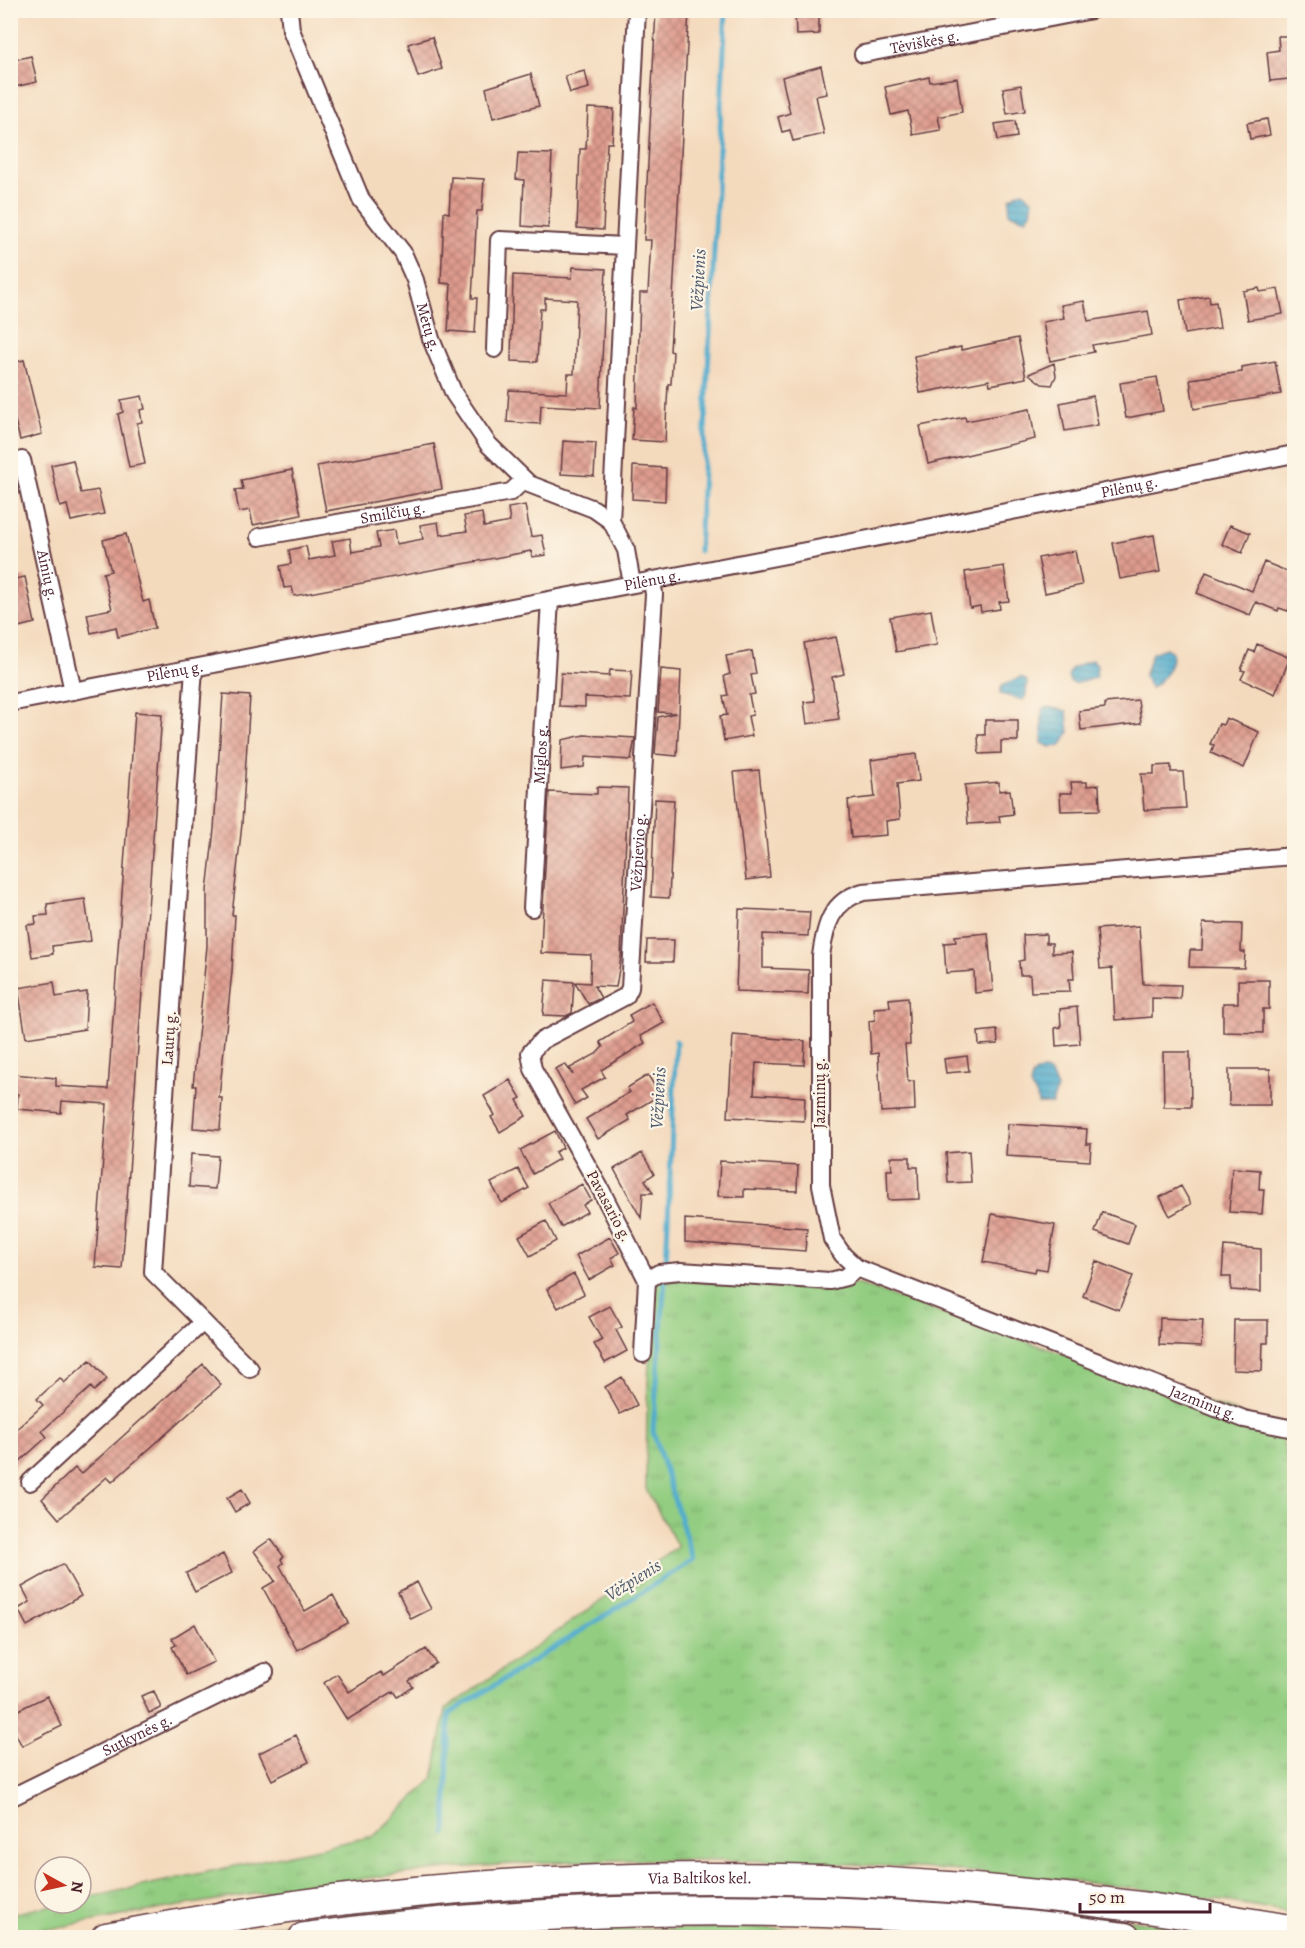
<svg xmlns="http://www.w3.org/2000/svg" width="1305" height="1948" viewBox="0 0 1305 1948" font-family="Alegreya,serif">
<defs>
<pattern id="grass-tufts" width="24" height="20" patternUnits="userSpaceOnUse" patternTransform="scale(1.5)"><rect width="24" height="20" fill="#93cd81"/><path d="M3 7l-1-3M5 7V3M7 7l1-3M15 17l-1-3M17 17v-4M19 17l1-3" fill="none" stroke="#80b070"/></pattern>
<pattern id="water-rules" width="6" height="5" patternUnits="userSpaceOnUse" patternTransform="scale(1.5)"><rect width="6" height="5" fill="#4faccd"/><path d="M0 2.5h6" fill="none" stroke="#448ba7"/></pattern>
<pattern id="building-cross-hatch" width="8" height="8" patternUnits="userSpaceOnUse" patternTransform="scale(1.5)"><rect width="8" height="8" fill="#de9b8e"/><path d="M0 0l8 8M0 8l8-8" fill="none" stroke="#b67e74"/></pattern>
</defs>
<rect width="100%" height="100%" fill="#fcf5e5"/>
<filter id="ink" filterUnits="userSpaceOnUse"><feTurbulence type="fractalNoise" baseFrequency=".0167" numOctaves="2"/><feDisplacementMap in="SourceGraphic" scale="12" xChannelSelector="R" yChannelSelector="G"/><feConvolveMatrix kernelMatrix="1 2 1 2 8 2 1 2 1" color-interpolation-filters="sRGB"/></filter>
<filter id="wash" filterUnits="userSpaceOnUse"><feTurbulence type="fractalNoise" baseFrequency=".008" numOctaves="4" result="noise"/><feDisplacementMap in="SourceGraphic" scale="24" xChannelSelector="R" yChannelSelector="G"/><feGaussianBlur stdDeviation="1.35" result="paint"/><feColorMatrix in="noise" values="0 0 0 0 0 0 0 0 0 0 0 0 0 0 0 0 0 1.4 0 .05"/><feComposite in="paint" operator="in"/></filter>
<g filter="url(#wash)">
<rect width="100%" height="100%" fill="#f4dabd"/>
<path fill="url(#grass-tufts)" stroke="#6e7656" stroke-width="1.5" d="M675 1279 827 1290 857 1284 1280 1427 1294 1492V1913C1154 1887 1012 1873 869 1865 722 1857 574 1856 428 1871 288 1886 149 1910 11 1936V1914L62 1903H81V1899L374 1836 433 1779 446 1709 678 1547 646 1489 647 1403 653 1282Z
M741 1893 925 1899 1072 1911 1243 1937H1206L1072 1919 595 1900 467 1906 238 1937 191 1938 417 1905 593 1894Z
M763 1928 928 1937H472L633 1929Z"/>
<path fill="url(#water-rules)" stroke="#4c667c" stroke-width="1.5" d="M1022 191 1033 200 1031 213 1026 219 1009 213 1010 198Z
M1166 648 1172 652C1173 667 1163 680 1151 688L1144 676 1152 653Z
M1092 660 1097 665 1096 677 1075 684 1070 682 1068 676 1072 668Z
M1021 677 1027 681 1026 695 1023 700 1000 694 1002 685Z
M1049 707 1067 711 1069 732 1061 746 1050 747 1042 743V709Z
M1044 1071 1051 1074 1057 1089 1052 1104H1038L1037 1096 1030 1086 1032 1077 1036 1072Z"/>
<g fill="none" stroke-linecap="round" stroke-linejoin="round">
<path stroke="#4faccd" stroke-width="5" d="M699 551 726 10
M666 1265 676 1041
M446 1834 449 1714 693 1560 653 1431 665 1280"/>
</g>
<g id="blocks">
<path fill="url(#building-cross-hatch)" d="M656 10H689L670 351 673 352 671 384H668L665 442 632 440 634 407 637 408 640 293H648L651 240H644Z
M795 10H819V34L796 35Z
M1278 36H1294V67L1288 68 1289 79 1270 81 1267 52 1279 50Z
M432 37 442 69 418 77 408 44Z
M31 56 37 82 10 88V61Z
M821 66 827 94 816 96 824 134 793 141 790 130 782 132 778 117 790 113 782 77Z
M585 71 589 88 570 93 565 76Z
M531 74 539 106 493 118 486 88Z
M929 77 930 82 957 78 962 112 938 117 941 130 913 135 908 111 891 115 885 87Z
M1021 85 1025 111 1007 114 1003 88Z
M588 108 614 109 612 143H607L603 230 577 228 580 149H586Z
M1267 119 1270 135 1250 139 1247 123Z
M1015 121 1017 137 998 140 995 124Z
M518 153 552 154 548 228 522 226 524 180 516 179Z
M451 177 484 179 482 211H477L475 247 472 298H477L475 333 448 331 451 284 441 283 444 212 449 213Z
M573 267 606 269 600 408 541 405 540 424 507 422 509 390 567 393 568 374H574L577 300 545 298V309H540L537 362 511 361 513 275 572 278Z
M1259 288 1260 292 1278 289 1283 314 1248 320 1243 291Z
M1209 296 1210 303 1216 302 1220 328 1185 334 1180 300Z
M1084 301 1088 321 1148 311 1152 335 1092 345 1094 352 1050 361 1043 322 1064 318 1061 305Z
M1018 338 1026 378 990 385 989 380 920 393 914 356 961 347V350Z
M24 360 42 434 20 440 10 401V363Z
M1275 361 1281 394 1194 409 1190 379 1242 372V367Z
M1054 363 1056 376 1052 385 1042 384 1029 374Z
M1157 377 1163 411 1126 418 1120 383Z
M142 396 145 409 140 410 142 422 137 423 145 464 129 467 118 414 123 412 121 400Z
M1093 396 1098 425 1065 431 1060 403Z
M1030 409 1035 439 928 464 920 426 965 417 966 421Z
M563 441 596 443 594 476 561 474Z
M434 444 442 489 326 511 317 466Z
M73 460 81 493 98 490 104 514 71 521 67 505 60 507 51 465Z
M633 466 666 468 665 501 632 499Z
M292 470 301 515 253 525 250 510 239 512 235 490 243 489 241 480Z
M525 505 531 537 542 535 546 555 532 557 531 551 294 596 292 587 284 588 280 566 291 564 289 550 306 546 309 560 335 555 332 541 350 538 352 552 379 547 376 533 394 530 396 544 423 539 420 525 438 522 440 535 467 531 464 516 482 513 484 527 510 522 508 508Z
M1230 525 1250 533 1242 553 1222 544Z
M126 534 143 602 149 600 155 628 118 637 116 627 91 633 87 614 112 609 103 573 111 571 103 540Z
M1154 535 1160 572 1120 579 1113 543Z
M1075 551 1082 585 1045 593 1038 558Z
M1264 562 1294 574V596L1288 611 1279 608 1278 611 1256 602 1250 615 1197 593 1206 572 1252 591Z
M1004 566 1009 601 999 602 1000 609 981 612 980 606 970 608 965 572Z
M25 577 35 623 10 629V580Z
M931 610 937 645 896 652 890 617Z
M836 637 844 674 832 677 839 719 807 724 804 702 815 701 804 643Z
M1257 644 1290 658 1275 694 1241 679 1245 671 1241 670 1249 650 1254 652Z
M752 651 756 674 751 675 755 694 749 695 753 715 748 716 752 736 724 741 720 716 727 715 723 696 728 695 724 676 730 674 726 656Z
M661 669 681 671 677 756 655 754 658 717 676 713 658 712Z
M610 670 632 671 630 699 585 697V707L559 706 561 673 609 676Z
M223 694 250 696 242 824 232 915H235L232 971 219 1098H222L220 1130 193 1128 196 1086H193L207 946V891L214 829Z
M1138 700 1141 723 1081 730 1079 711 1105 708V703Z
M135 712 162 714 122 1269 95 1267 107 1104 62 1101 61 1113 17 1109 18 1094 11 1092 13 1074 56 1078V1086L108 1089Z
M1226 718 1259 732 1244 768 1211 753 1214 745 1210 744 1219 724 1223 725Z
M985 720H1018V741H1001V753L979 754 978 735H985Z
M584 735 635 738 631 760 585 757 584 767 561 770 562 740Z
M916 754 919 781 897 784 900 819 886 821 887 835 851 838 848 800 875 797 871 760Z
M1171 765V772H1183L1186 808 1144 810 1141 774H1154V766Z
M759 770 770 877 746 880 734 772Z
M999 782V791L1010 790 1013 814 999 816 1000 822 968 824 965 785Z
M1071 782H1087V786L1099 785 1100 810 1061 811 1060 793H1072Z
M597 787 628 788 621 957 616 987 594 986 601 998 588 1004 575 982 590 983 591 955 541 953 542 926 549 792 597 794Z
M655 799 674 800 669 898 651 897Z
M85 899 91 941 52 946 53 954 32 957 27 925 36 924 35 916 48 915 47 904Z
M739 909 810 912 808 936 763 934V968L809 970 808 994 736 991Z
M1203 923 1242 924 1241 952H1245L1244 968 1189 967 1190 950H1202Z
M1139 926 1143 984 1181 985 1180 999 1152 998V1017L1115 1020 1112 968 1100 969 1097 929Z
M988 933 993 991 975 993 974 971 946 973 944 943 956 942 955 936Z
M1046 934V943H1052V953L1072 952 1074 979H1069L1070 991 1031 992 1030 975H1020L1019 961 1024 960 1023 935Z
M647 940H674L673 962H646Z
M546 980 574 982 572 1013 566 1016 543 1015Z
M1238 980H1269V1009H1263V1033L1223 1032V1003H1238Z
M54 982 56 997 87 992 85 1029 26 1038 18 988Z
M908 997 910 1045H905L908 1082 914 1081 915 1110 881 1112 878 1053 871 1054 869 1021 875 1020 874 1008 890 1007 889 999Z
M652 1002 664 1023 641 1036 645 1043 601 1070 605 1077 581 1090 587 1098 575 1105 555 1069 565 1064 573 1075 570 1068 596 1054 603 1047 600 1042 632 1022 629 1015Z
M1077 1007 1080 1044 1056 1046 1055 1028 1061 1027 1060 1009Z
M997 1030 998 1044 979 1045 978 1032Z
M733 1035 805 1041 804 1065 756 1063 754 1094 805 1097 804 1121 728 1117Z
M1163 1052H1190L1191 1107H1164Z
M967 1056 969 1071 946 1073 944 1059Z
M1229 1069H1270V1105H1229Z
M648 1075 660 1095 627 1115 630 1120 598 1139 586 1119 630 1092 627 1088Z
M510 1080 521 1098 517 1100 526 1116 500 1132 491 1117 495 1115 484 1096Z
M1008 1124 1087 1129 1086 1144H1091L1090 1161 1006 1156Z
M555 1131 563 1148 555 1152 559 1159 533 1174 520 1150Z
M969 1151 971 1182 948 1183 946 1153Z
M642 1153 654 1174 645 1180 653 1193H643L641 1218 614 1169Z
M191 1154 218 1156 215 1189 189 1187Z
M891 1157H910V1167H918L919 1199 888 1200 887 1170H892Z
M720 1161 798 1166 797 1191 744 1189V1197L718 1196Z
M1232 1168 1260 1170 1259 1189H1264L1262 1214 1229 1212Z
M518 1169 529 1188 502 1203 491 1183Z
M582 1184 591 1200 583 1205 587 1212 561 1227 548 1203Z
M1181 1186 1191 1204 1170 1216 1160 1197Z
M1102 1212 1135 1224 1128 1244 1095 1232Z
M992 1214 1055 1225 1047 1270 1036 1268 1035 1272 983 1262Z
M685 1219 807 1228 805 1251 685 1242Z
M546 1221 556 1241 530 1256 519 1236Z
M610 1237 619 1253 611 1258 615 1265 589 1280 576 1256Z
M1224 1246 1261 1249V1292L1231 1290V1277H1222Z
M1096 1261 1133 1276 1119 1310 1083 1296Z
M574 1274 584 1294 558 1308 547 1289Z
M610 1306 622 1327 616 1330 627 1351 605 1363 594 1344 602 1340 589 1317Z
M1160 1318 1203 1320 1201 1347 1159 1345Z
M1234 1320H1268V1343H1263L1262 1371 1233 1370Z
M90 1360 107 1379 94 1391 91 1387 42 1431 47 1437 10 1470V1435L43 1405 37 1399 60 1378 64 1383Z
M203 1364 221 1385 112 1482 107 1477 59 1519 42 1499 75 1468 81 1474Z
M622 1377 637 1405 620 1414 605 1387Z
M242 1489 250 1503 235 1512 227 1498Z
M271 1539 284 1557 281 1559 283 1563 280 1566 305 1611 333 1595 348 1623 297 1650 263 1588 275 1581 254 1551Z
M223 1554 232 1573 195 1592 186 1573Z
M63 1564 81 1596 27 1626 18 1609 30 1602 22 1587Z
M417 1582 431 1609 411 1619 398 1592Z
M195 1624 214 1662 186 1675 172 1647 176 1645 172 1638Z
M426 1649 436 1663 409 1681 413 1687 398 1697 394 1691 347 1720 324 1683 337 1674 349 1692 381 1672 384 1676Z
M154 1691 161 1708 149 1713 141 1696Z
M47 1696 62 1726 22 1746 10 1723V1714Z
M296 1735 309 1762 272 1780 259 1753Z"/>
</g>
</g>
<g filter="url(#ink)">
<use href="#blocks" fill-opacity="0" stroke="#643b41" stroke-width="1.5"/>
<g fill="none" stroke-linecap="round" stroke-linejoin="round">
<defs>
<g id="street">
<path id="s1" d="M289 10 291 30 361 199 403 253 415 280 431 339 454 394 488 444 529 484 594 509 611 521 626 550 632 584"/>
<path id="s2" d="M863 54 1092 10"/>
<path d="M495 349 499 240 625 246"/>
<path id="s3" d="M22 460 73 691"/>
<path d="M611 521 637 10"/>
<path id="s4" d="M259 537 511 492 524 480"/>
<path d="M194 668 153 1272 250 1369"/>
<path id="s5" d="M10 703 937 526 1294 454"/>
<path id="s6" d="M1294 856 863 892C831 901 825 926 821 956V1185L832 1239 843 1255 857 1268 1244 1419 1294 1429"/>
<path id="s7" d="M532 908 550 600"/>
<path d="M647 1280 659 1273 681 1271 830 1281 846 1277 857 1268"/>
<path id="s8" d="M643 1354 647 1280 601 1190 533 1069 530 1053 541 1041 626 996 630 988 654 594 652 580"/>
<path d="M30 1482 203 1322"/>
<path id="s9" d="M10 1798 265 1672"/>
</g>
<g id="highway">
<path id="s10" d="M106 1938C208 1919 311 1901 415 1892 707 1864 1005 1879 1294 1931"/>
<path d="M304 1938C573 1902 856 1900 1125 1938"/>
</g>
</defs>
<use href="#street" stroke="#643b41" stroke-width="20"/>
<use href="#highway" stroke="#643b41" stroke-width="33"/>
<use href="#street" stroke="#fff" stroke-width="16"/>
<use href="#highway" stroke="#fff" stroke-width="30"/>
</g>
</g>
<g text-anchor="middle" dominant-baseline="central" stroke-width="4.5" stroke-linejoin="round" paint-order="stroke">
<g font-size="16" fill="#4a1f2b" stroke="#fcf5e5">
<text stroke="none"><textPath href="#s2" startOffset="63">Tėviškės g.</textPath></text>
<text stroke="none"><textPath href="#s1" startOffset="350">Mėtų g.</textPath></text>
<text stroke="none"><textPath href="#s5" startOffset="1140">Pilėnų g.</textPath></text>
<text stroke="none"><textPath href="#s4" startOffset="136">Smilčių g.</textPath></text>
<text stroke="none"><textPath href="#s3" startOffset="118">Ainių g.</textPath></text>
<text stroke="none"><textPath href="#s5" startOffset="654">Pilėnų g.</textPath></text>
<text stroke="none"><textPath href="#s5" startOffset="168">Pilėnų g.</textPath></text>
<text stroke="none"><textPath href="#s7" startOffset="154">Miglos g.</textPath></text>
<text stroke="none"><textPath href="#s8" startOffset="588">Vėžpievio g.</textPath></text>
<text transform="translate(169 1038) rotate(-86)">Laurų g.</text>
<text transform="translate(820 1093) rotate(-90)">Jazminų g.</text>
<text transform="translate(609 1206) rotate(62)">Pavasario g.</text>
<text stroke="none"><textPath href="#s6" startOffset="1209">Jazminų g.</textPath></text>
<text stroke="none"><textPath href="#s9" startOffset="142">Sutkynės g.</textPath></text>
<text stroke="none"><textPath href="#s10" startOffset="598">Via Baltikos kel.</textPath></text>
</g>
<g font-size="18" font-style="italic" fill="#4c576c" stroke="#fcf5e5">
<text transform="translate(698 280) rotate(-87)">Vėžpienis</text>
<text transform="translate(658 1098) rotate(-87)">Vėžpienis</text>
<text transform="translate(633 1580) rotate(-32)">Vėžpienis</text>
</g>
</g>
<rect width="1305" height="1948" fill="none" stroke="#fcf5e5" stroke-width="36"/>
<g transform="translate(63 1885) rotate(98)"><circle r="28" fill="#fcf5e5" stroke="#b59f9b" stroke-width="1.5"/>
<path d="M0-4.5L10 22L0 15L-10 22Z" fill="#c8321e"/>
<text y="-9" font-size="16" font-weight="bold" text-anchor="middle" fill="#4a1f2b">N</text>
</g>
<path d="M1080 1903v9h130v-9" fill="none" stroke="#4a1f2b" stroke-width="3"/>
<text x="1089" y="1903" font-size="18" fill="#4a1f2b" stroke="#fcf5e5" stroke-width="4.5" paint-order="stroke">50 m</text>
</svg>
